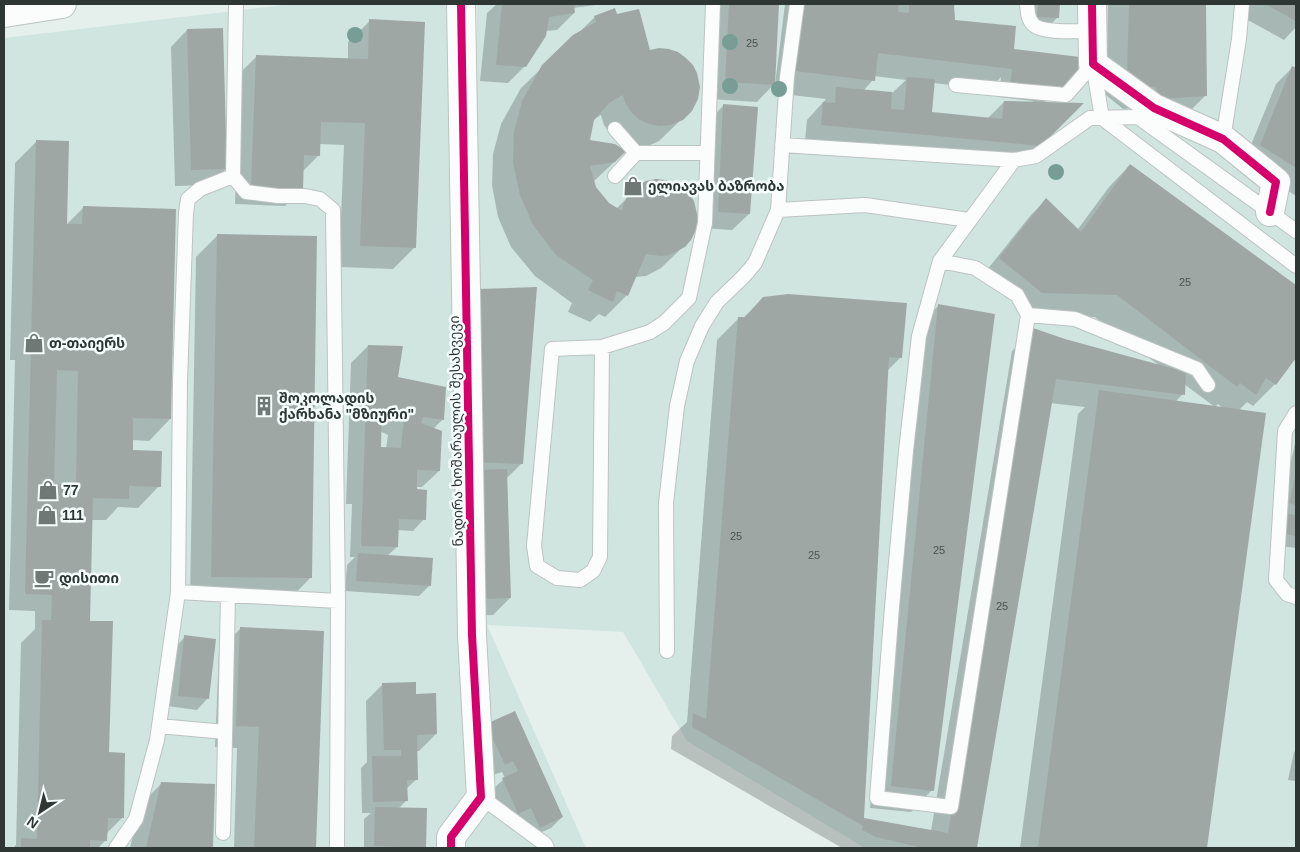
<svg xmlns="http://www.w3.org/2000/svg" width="1300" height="852" viewBox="0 0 1300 852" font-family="Helvetica,'Noto Sans Georgian',sans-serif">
<rect width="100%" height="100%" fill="#e5f0ed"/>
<path fill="#d1e5e0" d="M292 4H446L453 284 474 285 477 4H1296V848H865L687 741 623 632 487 625 586 848H4V38Z"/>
<path fill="#0003" fill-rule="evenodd" d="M497 4H603L573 8 574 13 557 30 546 31 525 66 508 83 480 81 487 13Z
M713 4H778L774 84 757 102 709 99Z
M785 4H953L954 20 1012 53 1076 76 1065 87 1043 103 1081 104 1023 162 805 141 807 120 826 99 774 93ZM874 76 906 80 892 93 863 91 873 80ZM1001 77 999 97 1033 101 1032 103 1004 102 987 119 931 114 934 83 989 90Z
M1025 4H1059L1058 17 1052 23 1032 22Z
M1108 4H1205L1206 95 1184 117 1133 108 1123 109 1106 95Z
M1247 4H1296V27L1284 40 1246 19Z
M616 15 649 52 691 110 659 141 648 146 638 147 618 141 610 134 604 125 601 115 593 120 588 141 625 152 593 182 594 187 608 204 616 209 631 194 684 246 661 268 646 276 635 277 627 295 605 317 599 314 590 322 568 312 572 303 535 276 511 247 498 217 492 185 493 154 501 124 521 88 595 17Z
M370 21 415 247 393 269 339 267 344 145 319 144V155L302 172V189L285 206 235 204 237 140 235 78 257 56 348 60V42Z
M187 30 226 169 209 185 175 186 171 47Z
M1292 68 1296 70V196L1244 162 1276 84Z
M724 105 749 214 732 230 702 228 707 122Z
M37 141 66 225 83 208 170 419 149 441 132 440V451L159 486 138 508 118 507 106 520H91L88 620 108 753 122 818 106 834V840L98 848H13L16 845 21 643 35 629V611L9 610 15 360H10L15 163Z
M1130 165 1296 286V356L1275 384 1253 406 1247 402 1238 411 1264 414 1206 848H1020L1078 414 1085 407 1050 403 976 848H842L671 749 672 736 687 722 717 340 739 318H743L763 299 901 357 886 372 862 819 931 831 1012 351 1034 329 1065 340 1160 366 1095 317 1056 315V310H1025L983 275 1030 216 1046 200 1078 229 1109 187ZM1184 384 1215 407 1218 404 1224 409 1175 402 1183 394Z
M218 235 310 578 289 600 190 598 196 257Z
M939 305 932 790 911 812 870 808 917 327Z
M458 312 522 463 506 479 510 598 493 615 463 616V484L453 483Z
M368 346 397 378 443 419 433 429 439 471 422 487H415L424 519 413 531 397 530V547L387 556 430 585 419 596 345 591 347 565 355 557H350L352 504H346L351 363ZM380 431 388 435 386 449 380 448Z
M1296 439V548L1274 545 1276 527 1287 516 1279 514Z
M241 628 323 632 314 848H234L237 748 215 747 219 650Z
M185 637 208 698 197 710 167 706 174 648Z
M383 684 415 695 436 734 419 751H416L417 779 406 789V801L398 809 424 848H364V819L371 813H362L361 768 367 762 366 701Z
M487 725 562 817 551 828 528 838 507 824 491 791 505 778 502 772 493 775Z
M1296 750V781L1288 780 1294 752Z
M162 783 214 785 212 848H130L140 805Z"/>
<path fill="#9fa7a5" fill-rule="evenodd" d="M502 4H574L575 13 549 17 546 36 526 67 496 65Z
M729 4H779L775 85 725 82Z
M803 4H899L898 12 909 13V4H954L955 20 1016 26 1014 49 1080 57 1077 76 1057 91 1010 86 1012 69 878 53 875 81 795 71Z
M1038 4H1060L1059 18 1037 17Z
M1129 4H1206L1207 96 1159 99 1155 87 1145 88 1127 74Z
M1265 4H1296V21Z
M615 8 617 14 639 9 650 50 659 48 669 49 678 52 686 58 693 65 697 73 700 87 698 99 692 111 683 120 671 125 660 126 649 124 640 120 631 112 625 103 623 95 609 103 594 120 590 140 615 144 626 151 615 162 590 166 596 187 609 203 622 211 624 202 630 193 637 186 646 181 656 179 666 180 682 186 689 193 694 201 698 218 696 230 691 240 685 247 669 255 661 256 646 254 628 296 617 291 613 302 588 290 593 280 556 255 533 225 520 195 513 163 514 132 522 101 542 65 573 35 596 22 594 16Z
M369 19 425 22 416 248 360 246 365 123 321 122 320 156 304 155 303 190 251 188 256 55 368 59Z
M223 28 227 169 191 170 187 29Z
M1292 66 1296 68V168L1260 145Z
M907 77 935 79 932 112 1002 119 1004 101 1084 103 1041 146 821 125 823 102 835 103 836 87 892 92 891 109 904 110Z
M723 104 758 107 750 214 718 212Z
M36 140 69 141 67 224H82L83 206 176 209 171 419 133 418V450L162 451 161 487 129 486V499L93 498 90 621H113L109 752 125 753 124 818H108L107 841 90 840V848H21V838L37 839 42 620H51L52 595 25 594ZM57 370 78 371 76 484H54Z
M1130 164 1296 285V358L1276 385 1266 378 1256 395 1240 383 1237 387 1117 295 1042 293 999 258 1046 198 1081 232Z
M217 234 317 236 312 578 211 577Z
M537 287 523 464 474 462 479 289Z
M788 294 907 303 902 358 889 357 864 818 948 833 1033 328 1065 339 1186 372 1185 395 1056 379 977 848H923L876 837 862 830 863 826 692 727 693 713 706 719 738 317H745L763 297Z
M938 304 995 314 934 791 891 786Z
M368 345 403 346 398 377 446 387 444 420 423 417 421 423 442 431 440 471 417 470V489L427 490 426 520 399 519 398 547 361 546ZM382 408 404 418 401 448 381 447Z
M1099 390 1266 413 1207 848H1038Z
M507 469 511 598 480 599 475 470Z
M1295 477H1296V505L1289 503Z
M1287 514 1296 515V536L1285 534Z
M358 553 433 558 431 586 356 581Z
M240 627 324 631 316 848H254L259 727 236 726Z
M184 635 216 639 209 699 178 696Z
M416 682V694L436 693 437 734 417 735 418 780H407L408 801 373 802 372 756H401V750H384L382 683Z
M515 711 563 817 540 828 531 808 518 814 502 778 518 771 513 761 505 765 486 724Z
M161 782 215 784 213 848H146Z
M375 807 427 808 426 848 374 846Z"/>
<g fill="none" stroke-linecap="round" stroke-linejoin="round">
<defs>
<path id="service" d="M1027 4C1028 11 1027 17 1032 23 1039 34 1079 31 1093 31
M956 85 1066 95 1093 64 1102 118 1296 266
M615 129 636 153
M1223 139 1239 39 1242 4
M782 145 1014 160
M233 176 246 192 278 196H305L320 199 333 210 338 601 337 848
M615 176 636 153H707
M778 210 865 205 969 220
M940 261 975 268 1017 295 1028 315 951 807 877 798 892 607 906 451 919 336 940 261 1014 160 1036 156 1090 118 1138 117 1296 231
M1028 315 1075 319 1197 369 1208 385
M602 347 600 557 593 571 580 580 557 578 537 566 534 546 552 349 602 347 650 332 664 323 689 298 705 223 713 4
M1296 413 1285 431 1276 580 1287 594 1296 597
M178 592 180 381 186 213 188 199 200 189 233 176 236 4
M667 651 666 503 677 406 687 361 702 326 717 302 744 276 755 263 778 210 787 77 797 4
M159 726 225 732
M481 797 545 844 547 848
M223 833 228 595
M116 848 136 819 157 740 178 592 338 601"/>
<path id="minor" d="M1092 4 1093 64 1154 108 1223 139 1276 182 1270 212
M451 848V837L481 797 472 635 461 4"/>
<path id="tertiary" d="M4 13 62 4"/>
</defs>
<use href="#service" stroke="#bbc3c1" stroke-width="16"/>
<use href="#minor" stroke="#bbc3c1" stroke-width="30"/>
<use href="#tertiary" stroke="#bbc3c1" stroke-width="30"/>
<use href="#service" stroke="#fbfdfc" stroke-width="14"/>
<use href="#minor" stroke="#fbfdfc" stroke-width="28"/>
<use href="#tertiary" stroke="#fbfdfc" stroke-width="28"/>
<defs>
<path id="cycleway" d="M1092 4 1093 64 1154 108 1223 139 1276 182 1270 212
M451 848V837L481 797 472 635 461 4"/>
</defs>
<use href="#cycleway" stroke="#f6fffd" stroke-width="11"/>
<use href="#cycleway" stroke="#d6006c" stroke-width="8"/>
</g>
<g fill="#789c96">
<circle cx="355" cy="35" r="8"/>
<circle cx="730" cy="42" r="8"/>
<circle cx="730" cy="86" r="8"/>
<circle cx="779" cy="89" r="8"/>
<circle cx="1056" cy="172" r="8"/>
</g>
<defs>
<symbol id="shop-bare" viewBox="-9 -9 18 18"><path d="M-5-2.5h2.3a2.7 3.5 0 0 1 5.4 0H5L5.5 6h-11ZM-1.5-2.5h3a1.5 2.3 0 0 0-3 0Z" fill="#6f7875" stroke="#f6fffd" stroke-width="2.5" paint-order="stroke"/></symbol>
<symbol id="building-bare" viewBox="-9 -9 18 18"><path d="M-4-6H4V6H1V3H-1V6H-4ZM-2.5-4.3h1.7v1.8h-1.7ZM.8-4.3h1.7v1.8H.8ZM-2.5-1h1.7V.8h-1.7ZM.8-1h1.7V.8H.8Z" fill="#6f7875" stroke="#f6fffd" stroke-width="2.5" paint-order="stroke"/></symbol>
<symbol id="cafe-bare" viewBox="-9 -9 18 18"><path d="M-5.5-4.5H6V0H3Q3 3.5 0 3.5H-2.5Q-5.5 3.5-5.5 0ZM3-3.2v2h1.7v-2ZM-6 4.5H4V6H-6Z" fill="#6f7875" stroke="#f6fffd" stroke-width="2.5" paint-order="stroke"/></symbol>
</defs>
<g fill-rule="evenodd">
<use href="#shop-bare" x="619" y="172" width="28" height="28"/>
<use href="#shop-bare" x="20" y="329" width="28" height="28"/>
<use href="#building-bare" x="250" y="392" width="28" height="28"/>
<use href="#shop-bare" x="34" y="476" width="28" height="28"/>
<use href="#shop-bare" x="33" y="501" width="28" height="28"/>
<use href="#cafe-bare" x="30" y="564" width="28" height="28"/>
</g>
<g text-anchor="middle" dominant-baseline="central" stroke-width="5" stroke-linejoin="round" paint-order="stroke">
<g font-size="11" fill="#4b5351">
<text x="752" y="43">25</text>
<text x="1185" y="282">25</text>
<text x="736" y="536">25</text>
<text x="939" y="550">25</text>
<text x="814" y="555">25</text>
<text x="1002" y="606">25</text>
</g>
<g font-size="14" font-weight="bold" fill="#2f3735" stroke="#f6fffd" text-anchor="start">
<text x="648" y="186">ელიავას ბაზრობა</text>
<text x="49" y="343">თ-თაიერს</text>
<text x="279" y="398">შოკოლადის<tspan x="279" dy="16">ქარხანა "მზიური"</tspan></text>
<text x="63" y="490">77</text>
<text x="62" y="515">111</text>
<text x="59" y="578">დისითი</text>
</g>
<g font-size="14" fill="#2f3735" stroke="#f6fffd">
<text transform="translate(456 431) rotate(-91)">ნადირა ხოშარაულის შესახვევი</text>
</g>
</g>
<rect width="1300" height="852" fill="none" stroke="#2f3735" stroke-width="10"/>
<g transform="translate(40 812) rotate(215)" stroke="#f6fffd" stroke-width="4" paint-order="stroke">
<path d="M0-4L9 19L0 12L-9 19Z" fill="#2f3735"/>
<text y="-8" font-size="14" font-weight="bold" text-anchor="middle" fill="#2f3735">N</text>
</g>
</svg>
